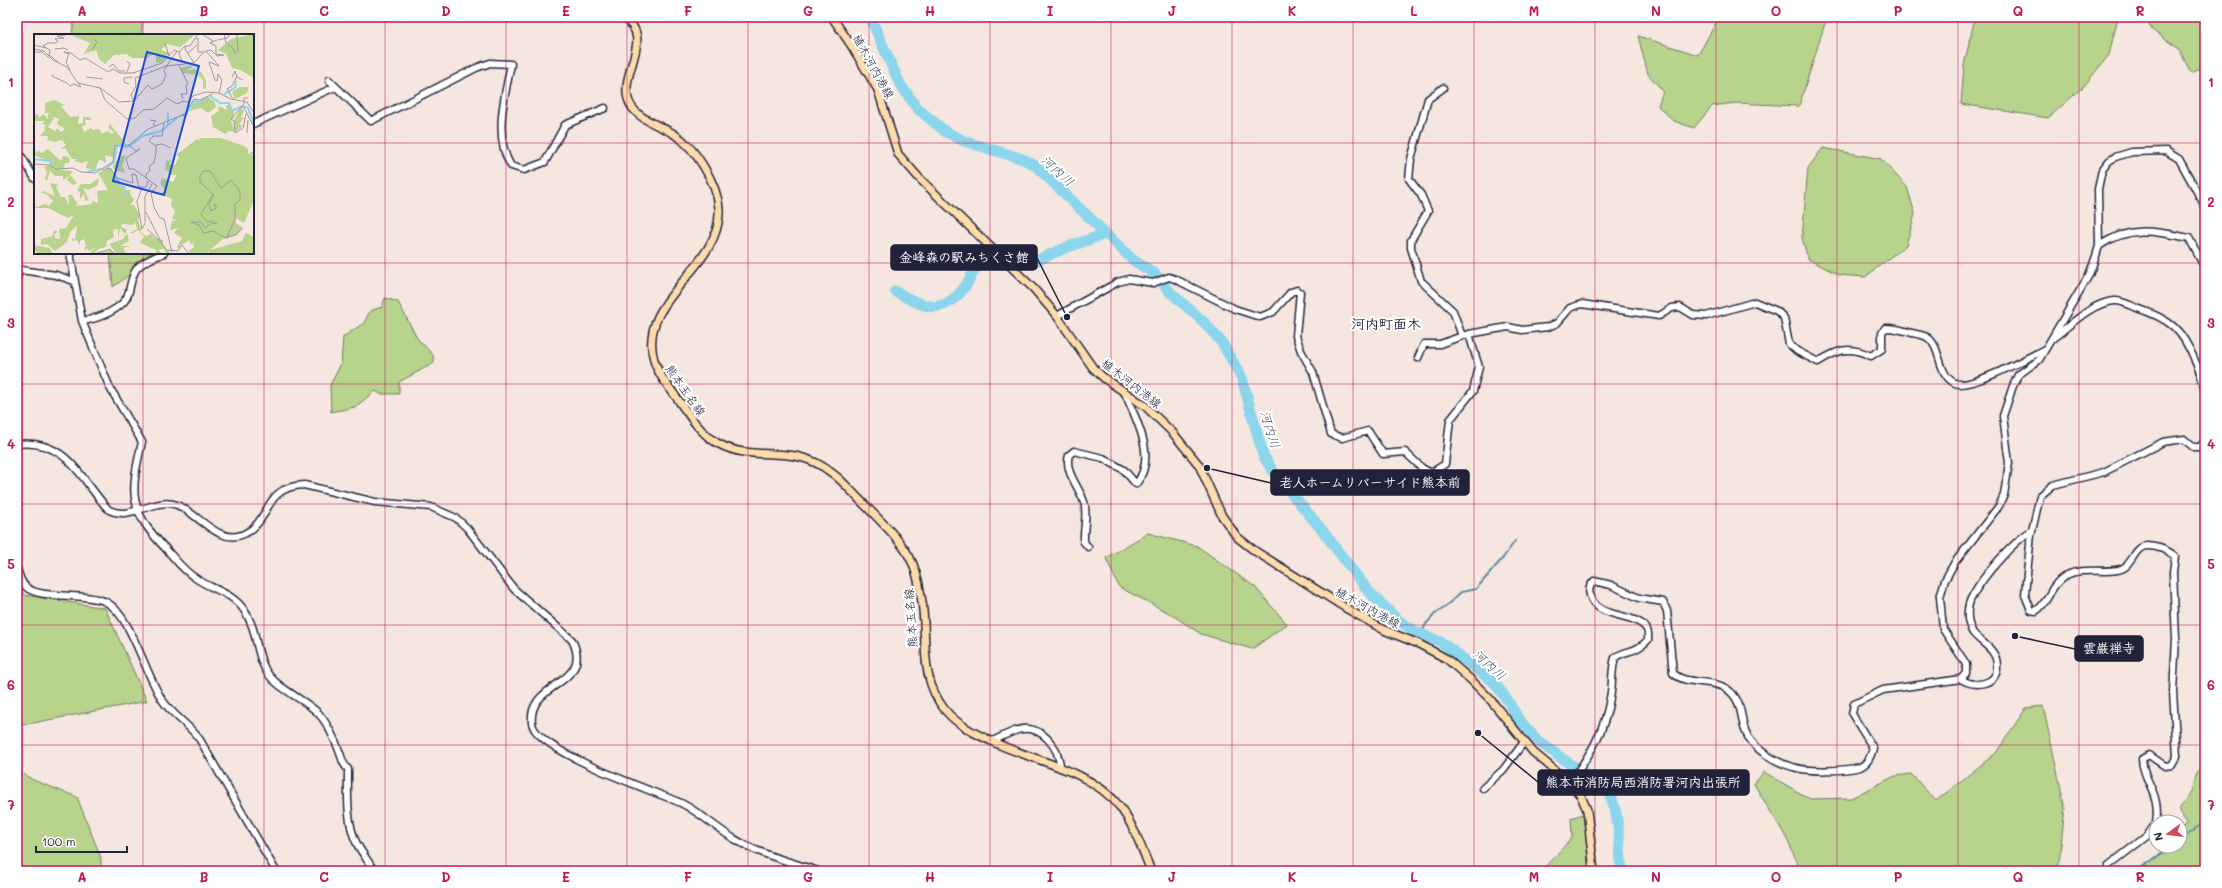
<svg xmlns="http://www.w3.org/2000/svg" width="2222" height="888" viewBox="0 0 2222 888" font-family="Mali,'Klee One',sans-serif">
<rect width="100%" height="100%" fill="#f6e6e0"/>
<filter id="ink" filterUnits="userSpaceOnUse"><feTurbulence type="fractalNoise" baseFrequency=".025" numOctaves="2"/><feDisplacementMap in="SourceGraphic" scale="8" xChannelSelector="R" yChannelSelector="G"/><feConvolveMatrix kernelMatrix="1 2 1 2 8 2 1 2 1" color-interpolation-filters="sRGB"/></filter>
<g filter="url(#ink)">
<path fill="#b8d48c" stroke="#6d7b64" d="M74 17H143L141 35H72Z
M1717 17H1827L1799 106 1735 103 1712 106 1694 128 1674 121 1658 106 1663 91 1648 74 1638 36 1698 55 1717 21Z
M1975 17H2118L2109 55 2084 86 2048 118 1961 104 1964 65Z
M2146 17H2205V65L2191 73 2179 49 2152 30Z
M1823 148 1881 159 1907 187 1915 214 1906 245 1865 277 1839 275 1808 259 1802 238 1808 168Z
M110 253H158L113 287Z
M385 298 398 302 417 338 433 355 434 363 399 382V394H381L375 391 355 407 331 412 330 385 341 364 343 337 364 323 370 311 382 307Z
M1148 533 1197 546 1255 587 1287 624 1252 649 1201 634 1169 613 1119 587 1106 558Z
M17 579 24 595 105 608 147 701 17 726Z
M2043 706 2065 808 2058 871H1801L1786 837 1754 784 1764 772 1810 799 1851 798 1895 776 1911 774 1936 801 1996 753 2026 708Z
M2205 766V871H2140L2168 846H2180V831L2186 823 2179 810C2182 804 2188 799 2190 794 2195 782 2192 772 2205 766Z
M17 770 33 780 77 797 101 858V871H17Z
M1586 813 1588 871H1541L1572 838 1571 818Z"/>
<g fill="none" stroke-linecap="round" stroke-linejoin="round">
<path stroke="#618ea5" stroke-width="2" d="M1421 634 1426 624 1435 614 1444 608 1461 592 1476 589 1503 558 1515 541
M2180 841 2205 820
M2136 871 2173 846"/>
<path stroke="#8bd6ec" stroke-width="11" d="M870 17 900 84 918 109 946 132 964 141 1023 159 1036 166 1133 260 1155 274 1170 292 1204 322 1222 343 1242 378 1263 455 1272 470 1322 530 1368 591 1398 620 1416 632 1441 642 1494 682 1508 701 1519 720 1538 741 1591 779C1596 785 1601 786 1606 790 1620 803 1619 852 1622 871
M895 291C925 309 946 317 968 282 973 275 973 267 982 263L1036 261 1065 248 1105 234"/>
<defs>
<path id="minor" d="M329 80 371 121 476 68 490 63 511 64C505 95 493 137 511 166L524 170 545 162 565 125 605 108
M1443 88 1428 99 1411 159 1409 179 1421 195 1428 211 1411 240V248L1421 281 1453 311 1462 336
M253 124 335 87
M17 149 35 179
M2099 246C2130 225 2155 231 2189 238L2205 268
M70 253 82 321 110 388 142 442C130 493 128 510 166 549 175 559 183 570 194 577 211 590 231 591 244 610 257 628 255 650 265 669 274 687 302 698 316 711 326 720 335 740 340 753 342 759 343 765 348 769 348 793 346 823 357 844 362 853 369 862 374 871
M17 266 21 270 56 275 74 281
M17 278 20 269
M1057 316 1118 282 1129 279 1153 283 1169 277 1175 279 1235 309 1260 317 1273 312 1291 292 1297 290 1300 292 1296 336 1301 351 1313 372 1331 434 1342 438 1368 431 1383 454 1405 452 1422 468 1431 473 1445 464 1450 420 1473 391 1479 367 1469 334 1508 327 1522 330 1548 327 1557 323 1570 308 1582 304 1659 316 1672 308 1680 307 1693 315 1706 316 1755 302 1777 311 1784 318 1789 344 1797 351 1818 362C1837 350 1849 345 1871 356L1882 349V333L1885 328C1895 328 1903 330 1912 333 1917 334 1923 335 1927 337 1942 347 1937 375 1955 383 1970 390 2029 357 2045 349
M82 321C97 319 126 309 129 291 131 283 132 275 137 268 143 261 155 257 164 253
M2052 339C2070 326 2091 303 2114 301 2121 300 2130 305 2137 308 2170 319 2182 329 2195 361 2200 371 2203 381 2205 392
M1418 358 1424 344H1440L1465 335
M17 444C67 438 80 479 109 510 132 521 153 497 177 505 198 513 219 546 244 534 272 521 262 487 304 485L375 502 431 507 456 518 467 528 514 589 572 640C595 686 527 681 532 723 535 751 654 791 681 803 701 813 717 829 736 840 761 855 791 862 818 871
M1088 547 1084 542C1083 529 1088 514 1084 502 1079 486 1064 472 1069 455L1074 451 1103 458 1124 470 1136 484C1158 457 1136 420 1125 393
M17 568C19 575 20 582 26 587 40 600 86 592 106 602 131 614 146 677 163 701 173 716 190 725 200 740L276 871
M1961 679C1974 688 1998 685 1997 666 1997 649 1982 644 1973 633 1966 622 1966 606 1973 595 1984 575 2012 543 2032 530
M993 741C1001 737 1010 732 1018 730 1041 723 1060 748 1060 768
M1570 783C1589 756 1605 731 1610 698 1613 685 1611 670 1615 658 1623 650 1635 654 1648 640 1648 636 1649 632 1646 628 1632 611 1597 620 1590 595 1588 589 1590 585 1594 581L1611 585 1639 598 1663 602 1667 611 1673 673C1686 686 1711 678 1727 689 1747 703 1737 726 1752 742 1762 754 1778 763 1793 767 1807 772 1845 771 1860 767 1868 764 1871 757 1873 748L1852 714 1854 704 1883 690 1961 679 1966 673V664L1943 629 1940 597 1945 580 1955 562 1999 506 2004 495 2009 463 2003 416 2013 386 2018 375 2039 360 2089 275 2096 256 2099 246 2098 189 2102 170 2109 161 2115 157 2132 152 2166 151 2179 159 2205 206
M1483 788 1503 770 1524 742
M2156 822C2161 792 2143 782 2142 759L2149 755 2165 766 2172 765 2177 756 2173 692 2176 639 2173 572 2175 556C2167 550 2157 546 2147 546 2136 546 2133 561 2125 567 2112 576 2084 565 2065 576 2049 586 2049 603 2036 611L2031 610 2025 595 2026 583 2031 535 2040 496 2053 485 2104 472 2163 442 2184 439 2193 447H2200L2205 441
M2107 871 2108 866 2147 836 2156 823"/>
<path id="major" d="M622 17C656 36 620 71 628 99 634 119 658 124 674 134 695 147 717 183 719 208 723 268 636 298 654 360 658 375 670 388 679 401 690 417 702 435 719 444 757 464 792 441 832 473 842 480 850 490 858 498 875 516 896 534 909 556 916 568 919 582 921 596 929 636 917 675 945 710 959 727 980 736 1000 745 1039 762 1092 771 1120 807 1134 826 1142 849 1151 871
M832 17 851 45 878 90 898 154 920 179 1034 289 1057 316 1093 368 1104 378 1145 406 1173 433 1199 465 1222 516 1237 537 1255 551 1349 610 1384 630 1419 644 1447 659 1470 679 1489 698 1533 752 1570 783 1581 796 1587 810 1594 871"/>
</defs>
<use href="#minor" stroke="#22223b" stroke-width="9"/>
<use href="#major" stroke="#22223b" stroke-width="10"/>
<use href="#minor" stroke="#fff" stroke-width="6"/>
<use href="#major" stroke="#fddcac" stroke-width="7"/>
</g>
</g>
<path fill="none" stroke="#c2185b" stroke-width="1" stroke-opacity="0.55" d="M143 17V35M264 17V871M385 17V871M506 17V871M627 17V871M748 17V871M869 17V871M990 17V871M1111 17V871M1232 17V871M1353 17V871M1474 17V871M1595 17V871M1716 17V871M1837 17V871M1958 17V871M2079 17V871M17 143H35M253 143H2205M143 253V871M17 263H2205M17 384H2205M17 504H2205M17 625H2205M17 745H2205"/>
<g text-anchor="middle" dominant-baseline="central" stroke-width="4" stroke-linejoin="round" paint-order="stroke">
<g font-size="12" fill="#22223b" stroke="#fff">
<text transform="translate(874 66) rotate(61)">植木河内港線</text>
<text transform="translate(1132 383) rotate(38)">植木河内港線</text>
<text transform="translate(686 390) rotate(55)">熊本玉名線</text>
<text transform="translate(1368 607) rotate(29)">植木河内港線</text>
<text transform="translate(910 618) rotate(-94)">熊本玉名線</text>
</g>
<g font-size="13" font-style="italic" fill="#425870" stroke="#fff">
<text transform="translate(1058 170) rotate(42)">河内川</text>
<text transform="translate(1271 429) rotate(73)">河内川</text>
<text transform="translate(1490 664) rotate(41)">河内川</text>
</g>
<g font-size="14" font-weight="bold" fill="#22223b" stroke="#fff">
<text x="1386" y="323">河内町面木</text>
</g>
</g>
<g transform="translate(34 34)">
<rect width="220" height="220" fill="#f6e6e0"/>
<path d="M34 0H162L146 13 133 10 127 16 136 19 128 28 122 29V19L113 24H98L93 20 80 21 71 30 65 25 62 16 50 20 56 9ZM220 0V44L206 36 198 34 192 20 184 16 197 5ZM157 31 158 34 151 37 161 35 168 39 172 47V55H169V46L164 41 148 39 146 34ZM206 53H215L213 59 201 65 198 58ZM174 63 180 67 182 73 174 79 167 74 156 77 160 69ZM20 66 31 71 27 72 36 83 45 82 44 90 49 89V83H55L58 86H51L52 91 48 92 50 98 58 93V96L65 95 68 100 73 97 78 100 80 98 74 94 76 90 92 110H82L79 123 71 121 72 129 65 125 61 137 52 134 54 127 48 129 40 127 43 125H38L31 114 26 115 32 111 28 106 21 108 13 106 14 102H6L12 95H10L12 91 8 90 11 87H0V80L5 81V84L9 80 14 85V80L18 79H11V69ZM21 83 25 85 23 90 31 95 27 98 23 94 21 97 14 93ZM195 70 200 78V83L197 87 201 98 195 97 191 100 179 93 177 82 185 77 184 72 193 76 192 72ZM207 73 210 77 207 83 210 84 205 90 209 92 201 98 200 86ZM165 104H187L210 112 214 115V120L219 117 220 119 218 120 220 124V166L210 189 202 184V189L209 194 201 202 189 205 176 216 208 207 212 199 220 203V220H175V217L172 220H155V217L160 213 159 209 156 210V206L147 211 145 215 143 213 148 204 140 199 144 194 136 196 138 187 144 186 138 185 141 178 137 171 138 165 127 160 131 156 126 149 128 144 139 148 143 141H135V138L131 135 132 127 137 126 135 130 141 131 145 123 142 121 163 105 167 107ZM0 115 4 119V116L8 119 14 115 27 127 29 122 34 123 36 125 35 129H31L30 134H21L17 128 0 121ZM92 121 88 132 92 139 80 136 79 132 85 123ZM16 131 28 136 39 137 36 141 43 149 39 151 33 146 35 141 29 147V142H21L16 137 13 147 11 145 13 138 10 133ZM76 134 86 147V152H92L89 156H97L96 160 100 166 96 171H100L106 181 104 187 108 197H105L112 202 117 200 121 204 129 206V211L137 220H132L130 215H125L127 220 122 219V216L106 209 110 202 103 196 100 199H96L103 195 101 188 99 191 89 190 86 192 93 196 91 200 86 194 84 205V195L79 196 80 203 73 207 72 213 64 215 60 220 56 218 63 213 55 217 53 214 52 217 50 214 52 212 50 205 46 207V211L43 206 38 207V204L41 206 43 192 37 197 32 209 21 217 13 210 7 211V205L19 202V199L21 196 24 198 20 200 21 204 26 205 25 195 32 194 40 181 34 184 14 174H0L11 170 15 172 19 167 12 160 7 159 9 157 21 162 16 149 25 151 22 153 27 163H31L35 171 34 161H38L42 168 44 166 42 172 58 170V167L64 169 63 157 74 156 64 139ZM65 144 64 151 54 156 49 154 55 166 51 167 50 160 46 165V158L43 156 47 150H56ZM93 199 95 207 86 212H96L89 214 92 220H61L76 216 82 219 75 210 89 205ZM0 211 15 214 20 220H6L0 216Z" fill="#b8d48c" fill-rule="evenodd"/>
<path fill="none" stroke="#8bd6ec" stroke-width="2" d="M190 60 201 54 202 47M176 62 186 69H195L198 77 208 72 214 74 220 90M134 79V92M148 82 152 81 160 67 166 68 170 64M0 125 16 127 18 132M72 134 80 128 83 112 94 113 109 102 127 97 143 84M53 138 67 135M81 143 83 148 90 153 92 161"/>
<path fill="none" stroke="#a1989e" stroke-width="1" d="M168 0 179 7M190 0 192 9 199 14 201 20 204 17 203 0M162 5 164 4V18H172M183 6 176 9 182 12V20L190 21 183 22 177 16 172 17 185 32M184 6 193 4 196 0M131 9 135 22M0 11 12 14M152 12 151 15 160 29M0 15 10 17 19 26 33 33 44 49 66 54 71 66 93 85 101 84 109 76 120 75 133 64 143 70 149 67 154 68 159 62 172 58 185 59 197 65 213 68 220 79M21 15 30 14 34 16M58 16 63 8 60 5M0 18H8L15 24M146 18 145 20 149 29M154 19 163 11M93 27 96 30 93 38M24 28 15 21 16 16 9 12 14 9H22L24 7 21 5 30 4 23 2 32 1M160 29 169 19M145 31 154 50 152 51 153 60H147L149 65M75 33 79 30 85 37H91M36 36 32 28 35 20 30 18 37 19 46 26 51 24 74 38 79 35 86 39H99L128 29 140 16 145 18 151 12H156L164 0M19 40 18 42 33 49M52 43 69 45M198 43 201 37 203 43 209 46M101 44 132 32 160 29M33 49 36 52 39 50 47 53 44 49M95 50 90 48V44L98 43M65 53 85 68 100 67 114 51 118 55 128 50 132 41 130 36 143 17M185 59 188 46 184 40 183 47 181 46 175 28 185 32M199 65 193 55 198 52 203 42M100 67 97 61 102 52 101 44M209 72 220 93M212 80 209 94 201 99 200 87 197 85 210 70V64H214M116 86 122 87 119 90 121 91M213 99 214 86M95 111 102 117 106 115 92 124 95 135H100L123 152 117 159 120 173 126 184 130 185 138 218M122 111 128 110 137 114M0 130 16 131 22 135 39 134 47 138 61 139 79 128 81 111H95L114 95 151 80 160 65 166 66 179 60M68 136 76 134 83 144 99 149 98 140 102 141 105 153H112L114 147M112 144V140L116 137 115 132 120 129 122 119V112L115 107 119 102H128L130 89M108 154 103 167 108 195 111 189M179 160 167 180 173 188 179 187 183 190 178 189 171 194 167 188H157L165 191 170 199 179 197 192 204 203 200 209 194M179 171H182V174L177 177 175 170 180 161 166 148V141L170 137H176L187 154 197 146 206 157V166L201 170V185L193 203M112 178 128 210 133 216 144 217 148 211 155 220M111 188V163L118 150M113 195 126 207M60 220 76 215 79 219 75 220"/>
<path fill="#1d4ed8" fill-opacity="0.15" stroke="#1d4ed8" stroke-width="2" d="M113 18 165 32 130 161 79 147Z"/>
<rect width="220" height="220" fill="none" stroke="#22223b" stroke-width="2"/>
</g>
<path fill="none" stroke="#22223b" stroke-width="1.5" d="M1067 317L1037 258M1207 468L1271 483M2015 636L2075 649M1478 733L1538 782"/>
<g fill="#22223b" stroke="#fff" stroke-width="1.5">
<circle cx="1067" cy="317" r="4"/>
<circle cx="1207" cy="468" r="4"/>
<circle cx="2015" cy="636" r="4"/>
<circle cx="1478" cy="733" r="4"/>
</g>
<g fill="#22223b" stroke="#22223b" stroke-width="1.5">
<rect x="891" y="245" width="146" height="25" rx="4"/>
<rect x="1271" y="470" width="198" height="25" rx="4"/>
<rect x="2075" y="636" width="68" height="25" rx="4"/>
<rect x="1538" y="770" width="211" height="25" rx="4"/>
</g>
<g font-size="13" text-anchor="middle" font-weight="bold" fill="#fff">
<text x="964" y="262">金峰森の駅みちくさ館</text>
<text x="1370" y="487">老人ホームリバーサイド熊本前</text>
<text x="2109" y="653">雲巌禅寺</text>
<text x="1643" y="787">熊本市消防局西消防署河内出張所</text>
</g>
<rect width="2222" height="888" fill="none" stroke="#fff" stroke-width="44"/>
<g transform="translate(2168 834) rotate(255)"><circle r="19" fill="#ffffff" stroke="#a7a7b1"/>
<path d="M0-3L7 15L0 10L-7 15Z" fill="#d1495b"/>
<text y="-6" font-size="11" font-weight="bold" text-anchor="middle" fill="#22223b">N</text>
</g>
<path d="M36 846v6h91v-6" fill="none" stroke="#22223b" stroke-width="2"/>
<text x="42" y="846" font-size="12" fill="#22223b" stroke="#ffffff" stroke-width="3" paint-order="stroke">100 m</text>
<rect x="22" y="22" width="2178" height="844" fill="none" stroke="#c2185b" stroke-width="1.5"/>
<g font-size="13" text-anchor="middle" font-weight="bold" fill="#c2185b">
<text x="82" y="16">A</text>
<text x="204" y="16">B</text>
<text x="324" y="16">C</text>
<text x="446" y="16">D</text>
<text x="566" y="16">E</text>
<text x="688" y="16">F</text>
<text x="808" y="16">G</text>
<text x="930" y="16">H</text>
<text x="1050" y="16">I</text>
<text x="1172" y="16">J</text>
<text x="1292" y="16">K</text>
<text x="1414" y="16">L</text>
<text x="1534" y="16">M</text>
<text x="1656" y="16">N</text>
<text x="1776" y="16">O</text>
<text x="1898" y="16">P</text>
<text x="2018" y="16">Q</text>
<text x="2140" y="16">R</text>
<text x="11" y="87">1</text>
<text x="2211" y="87">1</text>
<text x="11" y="207">2</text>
<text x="2211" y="207">2</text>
<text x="11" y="328">3</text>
<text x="2211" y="328">3</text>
<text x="11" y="449">4</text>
<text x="2211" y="449">4</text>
<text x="11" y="569">5</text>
<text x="2211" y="569">5</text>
<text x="11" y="690">6</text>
<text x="2211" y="690">6</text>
<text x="11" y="810">7</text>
<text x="2211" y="810">7</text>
<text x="82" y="882">A</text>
<text x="204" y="882">B</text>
<text x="324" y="882">C</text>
<text x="446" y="882">D</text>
<text x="566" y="882">E</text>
<text x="688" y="882">F</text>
<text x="808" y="882">G</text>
<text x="930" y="882">H</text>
<text x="1050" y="882">I</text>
<text x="1172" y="882">J</text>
<text x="1292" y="882">K</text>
<text x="1414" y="882">L</text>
<text x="1534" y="882">M</text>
<text x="1656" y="882">N</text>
<text x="1776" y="882">O</text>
<text x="1898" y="882">P</text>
<text x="2018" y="882">Q</text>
<text x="2140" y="882">R</text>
</g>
</svg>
